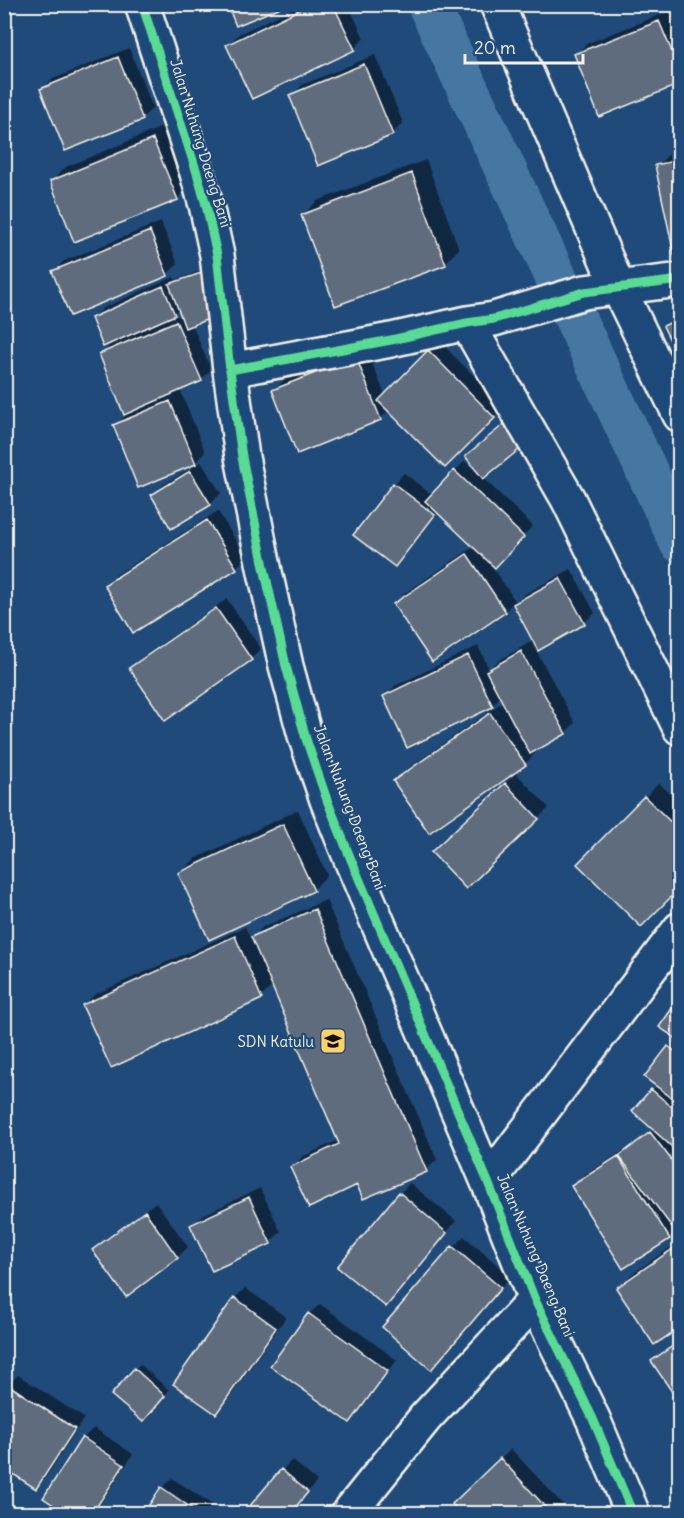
<svg xmlns="http://www.w3.org/2000/svg" width="684" height="1518" viewBox="0 0 684 1518" font-family="Delius,sans-serif">
<rect width="100%" height="100%" fill="#1f4a7a"/>
<filter id="ink" filterUnits="userSpaceOnUse"><feTurbulence type="fractalNoise" baseFrequency=".0167" numOctaves="2"/><feDisplacementMap in="SourceGraphic" scale="12" xChannelSelector="R" yChannelSelector="G"/><feConvolveMatrix kernelMatrix="1 2 1 2 8 2 1 2 1" color-interpolation-filters="sRGB"/></filter>
<g filter="url(#ink)">
<path fill="#0007" fill-rule="evenodd" d="M302 4H348L364 38 354 49 228 45 239 34Z
M669 11 680 36V83L576 55 586 44Z
M129 48 153 108 142 118 42 89 53 79Z
M375 55 403 123 392 134 291 96 302 85Z
M167 125 191 184 177 199 51 181 66 167Z
M680 153V266L657 166 668 155Z
M426 160 459 249 445 263 303 215 317 201Z
M161 222 178 264 167 274 54 271 64 261Z
M209 268 192 324 211 370 201 380 180 389 205 452 195 463 115 426 126 415 101 354 114 341 92 319 103 308 174 277 175 280ZM180 308 182 314 170 319V318Z
M680 314V357L665 326 675 316Z
M439 341 504 406 445 466 389 410 380 419 274 390 284 380 366 348 385 395Z
M465 461 475 471 477 469 482 477 533 526 495 565 489 562 516 602 525 594 571 569 595 613 584 623 536 650 575 723 565 733 538 748 539 749 525 764 395 781 410 767 504 701 501 696 492 706 385 697 395 686 478 646 489 669 498 661 534 640 514 602 505 611 395 604 405 593 475 546 438 512 405 555 395 565 355 535 394 484 404 473 432 495Z
M201 462 221 493 210 504 171 527 153 495 163 485Z
M218 511 246 557 236 568 106 585 116 575Z
M227 599 261 649 251 659 131 668 141 658Z
M516 773 549 808 538 818 443 842Z
M659 783 680 803V886L579 864Z
M298 810 327 875 313 890 180 873 195 859Z
M326 900 437 1160 426 1170 364 1197 358 1183 292 1168 302 1157 339 1140 273 985 261 997 111 1066 84 1005 94 995 245 927 251 940 263 927Z
M680 1000V1230H676L669 1237 623 1267 573 1186 583 1176 631 1146 654 1128 634 1110 657 1085 669 1047 678 1039Z
M410 1183 456 1221 396 1295 386 1305 400 1193Z
M260 1188 281 1232 270 1242 192 1225 203 1215Z
M156 1202 188 1247 178 1257 126 1295 94 1250 104 1240Z
M464 1236 511 1277 441 1358 384 1327Z
M680 1241V1327L618 1288 632 1274Z
M245 1288 286 1317 226 1402 216 1412 235 1298Z
M320 1304 397 1360 360 1410 349 1421 309 1314Z
M680 1340V1396L653 1361 664 1351Z
M140 1364 169 1390 148 1415 135 1369Z
M18 1375 84 1418 46 1477 35 1487 8 1385Z
M94 1428 133 1454 94 1514H70L83 1438Z
M511 1449 572 1514H463L454 1504Z
M292 1460 317 1481 290 1514 282 1470Z
M172 1478 213 1505 207 1514H145L162 1488Z"/>
<g fill="none" stroke-linecap="round" stroke-linejoin="round">
<path stroke="#4577a2" stroke-width="42" d="M428 4 680 542"/>
</g>
<path fill="#5f6c7e" stroke="#f4f1e8" stroke-width="1.5" d="M227 4H288L236 26Z
M311 4H333L355 50 252 99 226 45Z
M659 21 680 71V84L599 117 574 54Z
M118 57 143 120 65 151 40 89Z
M364 64 393 135 318 166 289 95Z
M153 139 178 200 74 242 50 181Z
M680 160V267L677 268 655 165Z
M412 173 446 265 335 306 301 215Z
M150 231 168 276 70 316 52 271Z
M204 272 219 315 185 328 169 284Z
M163 286 175 315 103 347 91 318Z
M680 318V360L663 326Z
M176 321 202 381 124 415 99 354Z
M428 350 495 418 445 468 378 401Z
M356 357 381 420 297 454 272 390Z
M170 401 196 464 138 488 113 425Z
M508 421 526 444 483 479 465 456Z
M454 470 524 537 495 568 425 501Z
M190 471 211 505 171 529 151 495Z
M393 483 435 515 395 567 353 535Z
M207 520 237 569 133 633 104 585Z
M467 554 506 612 432 662 393 604Z
M560 578 585 624 538 651 513 604Z
M216 608 252 660 165 721 129 668Z
M521 651 566 734 530 754 486 671Z
M468 655 493 707 407 748 383 696Z
M490 713 526 765 429 833 393 781Z
M505 783 539 819 466 889 431 852Z
M644 796 680 831V888L641 927 577 864Z
M283 824 314 891 209 940 178 873Z
M315 909 427 1172 363 1199 357 1185 309 1208 290 1167 339 1144 251 937Z
M235 936 262 999 111 1068 82 1005Z
M680 997V1041L659 1027Z
M668 1046 680 1055V1104L644 1077Z
M651 1089 680 1114V1154L632 1111Z
M650 1132 680 1171V1232L677 1234 619 1156Z
M618 1156 670 1239 623 1269 571 1186Z
M399 1192 447 1233 386 1307 337 1267Z
M249 1197 271 1244 212 1271 190 1225Z
M145 1211 178 1258 126 1297 92 1250Z
M680 1244V1328L654 1345 616 1288Z
M452 1246 501 1288 431 1370 382 1327Z
M234 1297 276 1328 216 1414 173 1384Z
M308 1313 388 1371 350 1423 270 1366Z
M680 1341V1398L677 1399 651 1361Z
M134 1368 165 1396 143 1422 111 1395Z
M7 1384 75 1429 36 1489 4 1468V1388Z
M82 1437 124 1465 92 1514H67L43 1498Z
M500 1458 552 1514H461L452 1504Z
M281 1469 308 1492 290 1514H243Z
M161 1487 200 1514H143Z"/>
<g fill="none" stroke-linecap="round" stroke-linejoin="round">
<defs>
<path id="minor" d="M142 4 197 173 206 205 217 255 230 370 242 457 265 572 286 666 306 739 327 800 352 862 488 1182 535 1300 593 1419 633 1514
M497 4 618 287 680 415
M467 323 568 499 680 728
M230 370 391 340 467 323 494 319 584 292 680 280
M488 1182 680 929
M348 1514 425 1418 535 1300"/>
</defs>
<use href="#minor" stroke="#f4f1e8" stroke-width="38"/>
<use href="#minor" stroke="#1f4a7a" stroke-width="33"/>
<defs>
<path id="cycleway" d="M142 4 197 173 206 205 217 255 230 370 242 457 265 572 286 666 306 739 327 800 352 862 488 1182 535 1300 593 1419 633 1514
M230 370 391 340 467 323 494 319 584 292 680 280"/>
</defs>
<use href="#cycleway" stroke="#1f4a7a" stroke-width="13"/>
<use href="#cycleway" stroke="#5adb95" stroke-width="9"/>
</g>
</g>
<defs>
<symbol id="school-square" viewBox="-11 -11 22 22"><rect x="-9" y="-9" width="18" height="18" rx="4" fill="#ffd166" stroke="#1f4a7a"/><path d="M0-5L7-2L0 1L-7-2ZM-4 1L0 2.5L4 1V4Q0 6-4 4Z" fill="#111"/></symbol>
</defs>
<g fill-rule="evenodd">
<use href="#school-square" x="318" y="1026" width="30" height="30"/>
</g>
<g text-anchor="middle" dominant-baseline="central" stroke-width="4.5" stroke-linejoin="round" paint-order="stroke">
<g font-size="15" fill="#f4f1e8" stroke="#1f4a7a">
<text transform="translate(201 143) rotate(73)">Jalan Nuhung Daeng Bani</text>
<text transform="translate(350 807) rotate(69)">Jalan Nuhung Daeng Bani</text>
<text transform="translate(536 1255) rotate(67)">Jalan Nuhung Daeng Bani</text>
</g>
<g font-size="15" fill="#f4f1e8" stroke="#1f4a7a" text-anchor="end">
<text x="314" y="1041">SDN Katulu</text>
</g>
</g>
<rect width="684" height="1518" fill="none" stroke="#1f4a7a" stroke-width="24"/>
<rect x="12" y="12" width="660" height="1494" fill="none" stroke="#f4f1e8" stroke-width="2" filter="url(#ink)"/>
<path d="M465 54v9h118v-9" fill="none" stroke="#f4f1e8" stroke-width="3"/>
<text x="474" y="54" font-size="18" fill="#f4f1e8" stroke="#1f4a7a" stroke-width="4.5" paint-order="stroke">20 m</text>
</svg>
